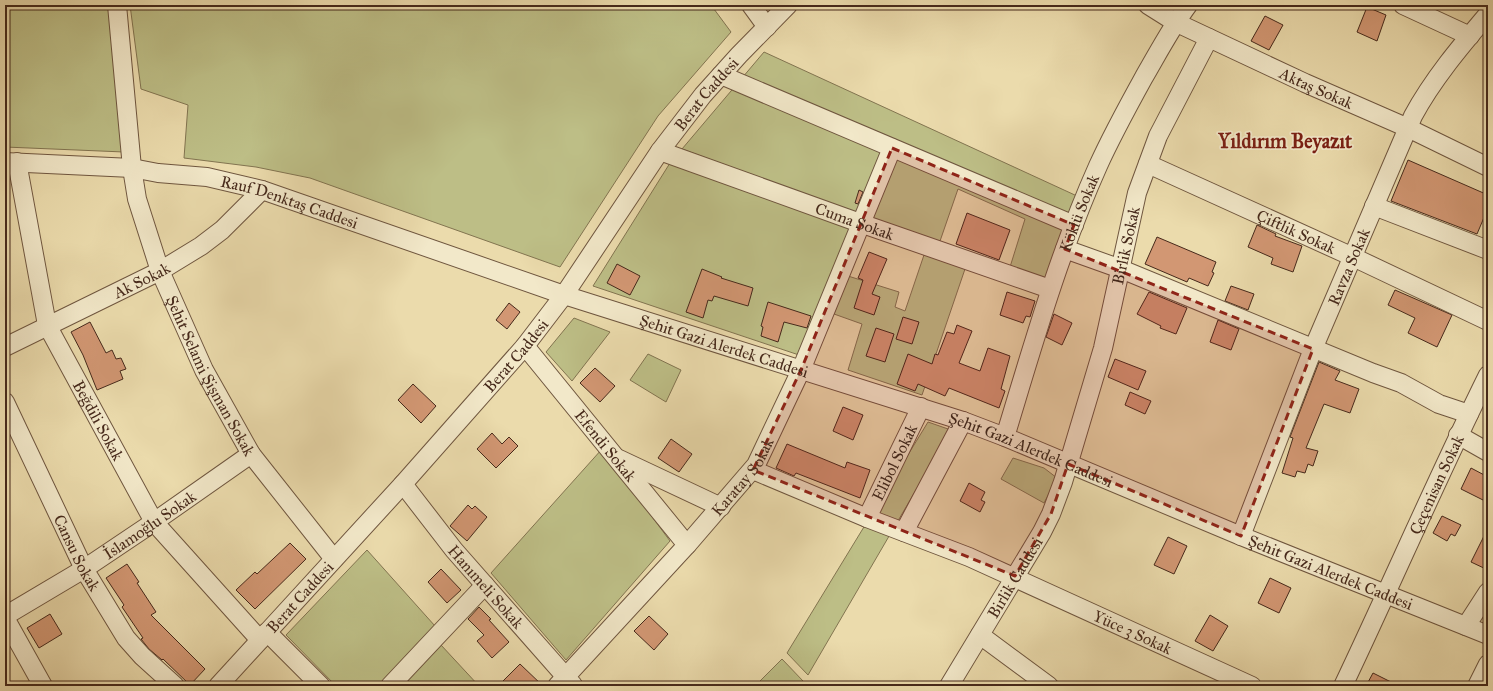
<svg xmlns="http://www.w3.org/2000/svg" width="1493" height="691" viewBox="0 0 1493 691" font-family="'IM FELL Great Primer',serif">
<rect width="100%" height="100%" fill="#ebdbac"/>
<filter id="stains"><feTurbulence type="fractalNoise" baseFrequency=".005" numOctaves="4"/><feColorMatrix values="0 0 0 0 .2 0 0 0 0 .09 0 0 0 0 .02 0 0 0 .5 -.17"/></filter>
<radialGradient id="worn" r=".72"><stop offset=".6" stop-color="#630" stop-opacity="0"/><stop offset="1" stop-color="#630" stop-opacity=".3"/></radialGradient>
<path fill="#bdbe86" stroke="#827450" d="M5 5H109L124 152 5 147Z
M130 5H711L731 32 658 116 560 267 310 178 256 167 184 158 188 105 141 89Z
M764 52 1077 196 1047 279 1010 267 1025 219 958 189 939 244 682 149Z
M670 163 854 228 799 355 593 286Z
M925 252 965 269 922 395 848 370 862 324 834 314 848 276 899 292 895 307 905 311Z
M574 318 610 332 572 381 546 352Z
M648 354 681 370 666 402 630 380Z
M928 422 951 430 808 675 787 653Z
M602 449 670 541 566 660 491 573Z
M1013 458 1044 468 1057 478 1044 503 1001 479Z
M367 550 435 626 378 686H336L286 635Z
M441 645 479 686H402Z
M782 659 803 681 798 686H755Z"/>
<path fill="#d29773" stroke="#46291b" d="M1367 7 1386 15 1377 41 1357 32Z
M1265 16 1283 25 1269 50 1251 41Z
M1408 160 1488 195V208L1477 234 1391 201Z
M859 190 863 192 858 204 855 203Z
M967 213 1010 230 999 260 956 244Z
M1257 225 1276 234 1275 236 1302 246 1293 272 1271 264 1273 258 1248 247Z
M1157 237 1216 262 1212 272 1214 273 1208 286 1189 278 1187 282 1145 264Z
M869 252 887 259 872 294 880 297 874 315 854 308 863 280 858 278Z
M617 264 640 276 630 295 607 283Z
M702 269 722 277 721 278 753 288 748 306 714 296 712 301 708 300 703 318 686 312Z
M1231 286 1254 294 1248 310 1225 301Z
M1395 290 1452 315 1437 347 1408 333 1415 318 1388 305Z
M1007 292 1035 301 1030 317 1026 316 1023 323 1000 315Z
M1149 292 1187 308 1176 334 1160 328 1161 326 1137 314Z
M768 302 811 316 807 328 784 322 778 342 761 336 763 327 761 326Z
M509 303 520 312 507 329 496 320Z
M1054 314 1072 323 1062 345 1046 337Z
M903 317 919 322 912 344 896 339Z
M1218 320 1239 329 1231 350 1210 342Z
M90 322 106 353 112 350 116 359 121 358 126 369 120 371 123 379 97 390 83 355 71 332Z
M957 325 972 331 959 363 980 371 988 348 1010 356 1001 389 1005 391 999 408 949 388 945 396 918 384 915 391 897 384 908 354 932 364 935 354 938 355 947 332 954 334Z
M876 328 894 334 885 362 866 356Z
M1115 359 1146 371 1138 390 1108 377Z
M1319 362 1340 371 1335 380 1359 389 1350 413 1324 404 1306 448 1318 451 1313 466 1308 464 1305 473 1297 471 1295 477 1282 473 1293 438 1290 437Z
M595 368 615 386 600 402 580 383Z
M413 384 436 406 421 423 398 400Z
M1130 392 1151 401 1145 414 1125 405Z
M843 407 863 415 853 440 833 431Z
M492 433 502 444 509 437 518 446 496 468 477 449Z
M671 439 692 454 679 472 658 458Z
M787 444 845 468 847 462 870 470 860 498 796 473 794 476 776 468Z
M1471 468 1488 477V490L1483 500 1461 489Z
M969 483 985 492 981 500 985 502 980 512 960 501Z
M468 505 472 509 475 506 487 517 467 541 450 526Z
M1442 516 1461 525 1455 536 1451 534 1447 541 1433 533Z
M1488 528V570L1471 562Z
M1168 537 1187 546 1174 574 1154 565Z
M290 543 306 559 255 609 236 590 255 572 257 574Z
M127 564 139 582 137 583 156 612 151 615 205 669 190 685 163 659 162 660 149 649 141 639 143 638 122 607 124 605 106 578Z
M441 569 461 590 447 603 428 582Z
M1270 578 1291 588 1279 613 1258 603Z
M479 607 491 619 489 620 509 642 492 658 477 641 484 635 468 619Z
M50 614 62 634 39 648 27 628Z
M1210 615 1228 626 1213 651 1195 641Z
M649 616 668 634 654 650 634 631Z
M520 664 543 686H508L503 681Z
M1373 673 1399 686H1366Z"/>
<g fill="none" stroke-linecap="round" stroke-linejoin="round">
<defs>
<g id="minor">
<path id="s1" d="M117 5 132 168 137 199 160 271 204 370 251 454 334 559"/>
<path d="M751 5 767 27"/>
<path id="s2" d="M1148 5 1175 22 1305 83 1408 128 1488 167"/>
<path d="M1403 5 1470 36"/>
<path d="M721 75 1074 225"/>
<path id="s3" d="M660 151 860 223 1050 289"/>
<path id="s4" d="M5 162 132 168 158 173 207 177 262 190 564 295 963 421 1005 437 1241 536 1488 635"/>
<path id="s5" d="M17 162 47 325 154 522 260 640"/>
<path id="s6" d="M1148 164 1353 257 1488 321"/>
<path d="M1374 206 1488 250"/>
<path d="M1065 249 1121 269 1373 373 1401 383 1439 404 1469 414"/>
<path id="s7" d="M525 346 687 545"/>
<path id="s8" d="M5 347 160 271 201 246 222 230 262 190"/>
<path id="s9" d="M5 402 84 569 126 638 142 656 175 686"/>
<path d="M1458 435 1488 452"/>
<path id="s10" d="M1005 437C1033 345 1059 253 1098 166 1112 135 1128 106 1144 77 1158 53 1171 28 1188 5"/>
<path d="M619 459 721 507"/>
<path id="s11" d="M753 470 867 518 969 557 1252 686"/>
<path id="s12" d="M403 484 454 550 573 685"/>
<path id="s13" d="M867 518 921 407"/>
<path d="M904 532 963 421"/>
<path id="s14" d="M1241 536 1313 349 1413 116C1433 79 1461 46 1488 14"/>
<path id="s15" d="M5 616 84 569 154 522 251 454"/>
<path d="M5 618 43 686"/>
<path d="M1466 626 1488 592"/>
<path d="M267 632 321 686"/>
<path d="M980 635 1049 686"/>
<path id="s16" d="M218 686 403 484 525 346 564 295 660 151 703 95 739 55 788 5"/>
<path d="M390 686 485 585"/>
<path id="s17" d="M557 686 687 545 756 465 801 370 892 148"/>
<path id="s18" d="M949 686 1042 532 1051 514 1063 482 1103 348 1137 193 1158 136 1209 38"/>
<path id="s19" d="M1343 686C1392 583 1437 478 1488 375"/>
<path d="M1477 686 1488 664"/>
</g>
</defs>
<use href="#minor" stroke="#6f563f" stroke-width="20"/>
<use href="#minor" stroke="#f2e8c9" stroke-width="18"/>
</g>
<path fill="#8f2418" fill-opacity="0.2" stroke="#8f2418" stroke-width="3" stroke-dasharray="8 5" stroke-linejoin="round" d="M892 148 1074 225 1065 249 1313 349 1241 536 1068 464 1051 514 1015 576 753 470 801 370Z"/>
<g text-anchor="middle" dominant-baseline="central" stroke-width="3.5" stroke-linejoin="round" paint-order="stroke">
<g font-size="16" fill="#46291b" stroke="#f2e8c9">
<text stroke="none"><textPath href="#s2" startOffset="188">Aktaş Sokak</textPath></text>
<text stroke="none"><textPath href="#s16" startOffset="769">Berat Caddesi</textPath></text>
<text stroke="none"><textPath href="#s4" startOffset="289">Rauf Denktaş Caddesi</textPath></text>
<text stroke="none"><textPath href="#s10" startOffset="236">Köklü Sokak</textPath></text>
<text stroke="none"><textPath href="#s3" startOffset="207">Cuma Sokak</textPath></text>
<text stroke="none"><textPath href="#s6" startOffset="163">Çiftlik Sokak</textPath></text>
<text stroke="none"><textPath href="#s18" startOffset="479">Birlik Sokak</textPath></text>
<text stroke="none"><textPath href="#s14" startOffset="290">Ravza Sokak</textPath></text>
<text stroke="none"><textPath href="#s8" startOffset="152">Ak Sokak</textPath></text>
<text stroke="none"><textPath href="#s4" startOffset="747">Şehit Gazi Alerdek Caddesi</textPath></text>
<text stroke="none"><textPath href="#s16" startOffset="445">Berat Caddesi</textPath></text>
<text stroke="none"><textPath href="#s1" startOffset="387">Şehit Selami Şişman Sokak</textPath></text>
<text stroke="none"><textPath href="#s5" startOffset="274">Beğdili Sokak</textPath></text>
<text stroke="none"><textPath href="#s7" startOffset="128">Efendi Sokak</textPath></text>
<text stroke="none"><textPath href="#s4" startOffset="1071">Şehit Gazi Alerdek Caddesi</textPath></text>
<text stroke="none"><textPath href="#s13" startOffset="62">Elibol Sokak</textPath></text>
<text stroke="none"><textPath href="#s17" startOffset="280">Karatay Sokak</textPath></text>
<text stroke="none"><textPath href="#s19" startOffset="222">Çeçenisan Sokak</textPath></text>
<text stroke="none"><textPath href="#s15" startOffset="171">İslamoğlu Sokak</textPath></text>
<text stroke="none"><textPath href="#s9" startOffset="167">Cansu Sokak</textPath></text>
<text stroke="none"><textPath href="#s4" startOffset="1395">Şehit Gazi Alerdek Caddesi</textPath></text>
<text stroke="none"><textPath href="#s18" startOffset="127">Birlik Caddesi</textPath></text>
<text stroke="none"><textPath href="#s12" startOffset="132">Hanımeli Sokak</textPath></text>
<text stroke="none"><textPath href="#s16" startOffset="121">Berat Caddesi</textPath></text>
<text stroke="none"><textPath href="#s11" startOffset="413">Yüce 3 Sokak</textPath></text>
</g>
<g font-size="20" font-weight="bold" fill="#7a1f14" stroke="#f2e8c9">
<text x="1285" y="141">Yıldırım Beyazıt</text>
</g>
</g>
<rect width="1493" height="691" fill="none" stroke="#ebdbac" stroke-width="20"/>
<rect x="6" y="6" width="1481" height="679" fill="none" stroke="#46291b" stroke-width="2"/>
<rect x="10" y="10" width="1473" height="671" fill="none" stroke="#46291b"/>
<rect width="100%" height="100%" filter="url(#stains)"/>
<rect width="100%" height="100%" fill="url(#worn)"/>
</svg>
